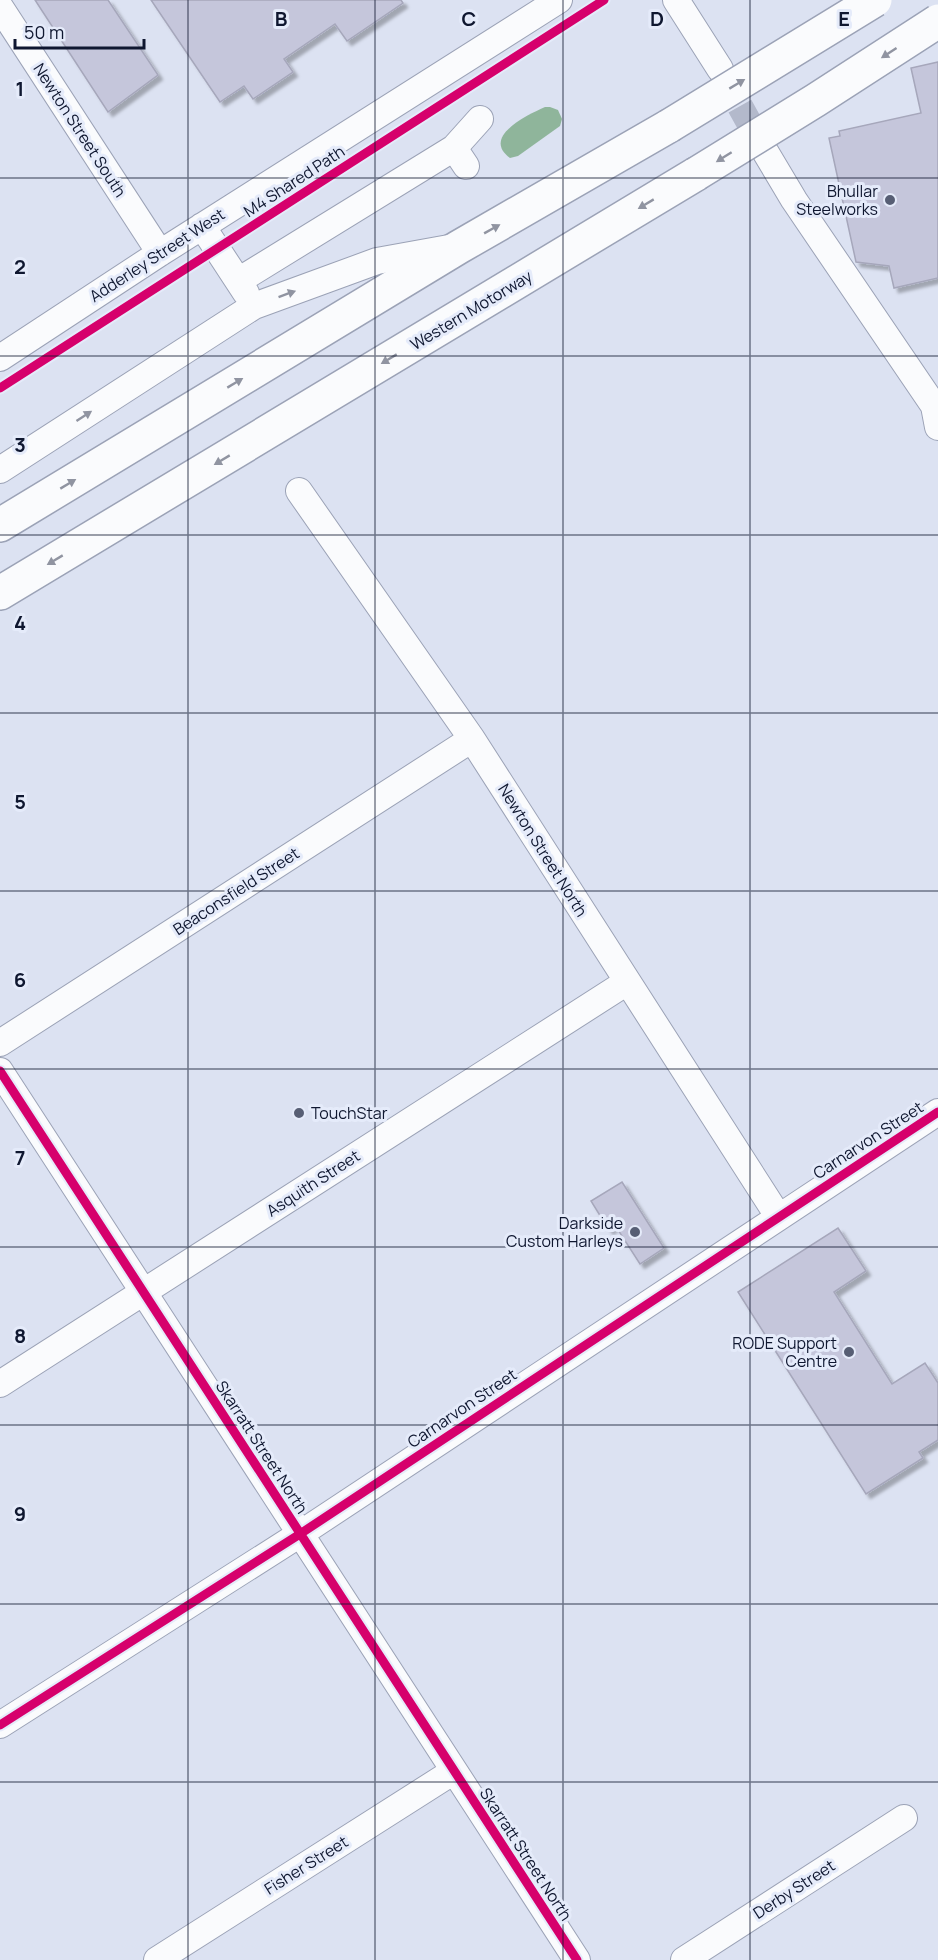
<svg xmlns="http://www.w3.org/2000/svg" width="938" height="1960" viewBox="0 0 938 1960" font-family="Manrope,sans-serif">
<defs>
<filter id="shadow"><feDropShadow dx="4.5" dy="4.5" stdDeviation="1.5" flood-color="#0004"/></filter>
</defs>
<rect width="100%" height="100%" fill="#dce2f2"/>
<path fill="#8fb59b" d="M545 107H550L558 110 562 119 560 126 518 156 510 158C481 137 527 115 545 107Z"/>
<path fill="#c5c6db" stroke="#a6a7bb" stroke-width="1.5" filter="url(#shadow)" d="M35 0H108L158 75 108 112Z
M151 0H401L403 3 347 41 335 24 284 59 293 72 253 99 244 86 220 102Z
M938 62V278L894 288 889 266 856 262 829 138 840 136 839 131 921 113 911 68Z
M622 1182 664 1248 640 1264 615 1225 609 1230 591 1201Z
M838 1228 866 1271 834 1292 892 1384 925 1363 938 1383V1440L919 1452 923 1458 866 1494 738 1292Z"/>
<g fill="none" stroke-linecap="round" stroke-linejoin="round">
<path stroke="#b3b9cb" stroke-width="26" stroke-dasharray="26 13" stroke-linecap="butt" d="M721 72 766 153"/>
<defs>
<path id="minor" d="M676 0 720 69
M0 7 160 253
M454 148 466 166
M766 153 794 200 934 406 938 427
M202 226 246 293
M238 281 454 148 480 119
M0 358 160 253 559 0
M0 470 254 306 377 261 449 248
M299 491 472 739 778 1216
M0 1043 472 739
M0 1071 577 1960
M0 1384 627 982
M0 1725 300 1534 938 1112
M157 1960 454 1771
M684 1960 904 1818"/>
<path id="highway" d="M0 525 459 247 669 126
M0 593 696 174"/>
</defs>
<use href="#minor" stroke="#9ba2b6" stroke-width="28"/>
<use href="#highway" stroke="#9ba2b6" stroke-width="36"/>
<use href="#minor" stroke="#fafbfd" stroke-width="26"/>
<use href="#highway" stroke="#fafbfd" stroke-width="33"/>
<defs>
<path id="highway-bridge" d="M669 126 875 0
M696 174 816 100 938 21"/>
</defs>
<use href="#highway-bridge" stroke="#9ba2b6" stroke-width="36" stroke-linecap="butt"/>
<use href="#highway-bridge" stroke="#fafbfd" stroke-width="33"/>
<defs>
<path id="cycleway" d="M0 388 604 0
M0 1071 577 1960
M0 1725 300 1534 938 1112"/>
</defs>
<use href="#cycleway" stroke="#e5ebfa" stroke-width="13"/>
<use href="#cycleway" stroke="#d6006c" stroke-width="9"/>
</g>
<defs><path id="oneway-solid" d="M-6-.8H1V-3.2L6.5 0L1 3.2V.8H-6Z" transform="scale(1.5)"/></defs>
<g fill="#9094a1">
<use href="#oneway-solid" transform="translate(889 53) rotate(147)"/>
<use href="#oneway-solid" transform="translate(737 84) rotate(-31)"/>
<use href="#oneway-solid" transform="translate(724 157) rotate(148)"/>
<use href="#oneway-solid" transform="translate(646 204) rotate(149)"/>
<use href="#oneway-solid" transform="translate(492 229) rotate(-29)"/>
<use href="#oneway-solid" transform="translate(287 294) rotate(-20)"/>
<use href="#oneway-solid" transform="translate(389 359) rotate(149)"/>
<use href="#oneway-solid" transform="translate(235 383) rotate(-31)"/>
<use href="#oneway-solid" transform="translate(84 416) rotate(-33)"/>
<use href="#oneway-solid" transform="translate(222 460) rotate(149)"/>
<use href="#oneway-solid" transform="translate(68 484) rotate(-31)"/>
<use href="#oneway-solid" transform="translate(55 560) rotate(149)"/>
</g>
<path fill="none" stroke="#0f1730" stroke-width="1.5" stroke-opacity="0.55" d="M188 0V1960M375 0V1960M563 0V1960M750 0V1960M0 178H938M0 356H938M0 535H938M0 713H938M0 891H938M0 1069H938M0 1247H938M0 1425H938M0 1604H938M0 1782H938"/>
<g fill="#575e74" stroke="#e5ebfa" stroke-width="2">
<circle cx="890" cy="200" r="6"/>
<circle cx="299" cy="1113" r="6"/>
<circle cx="635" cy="1232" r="6"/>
<circle cx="849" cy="1352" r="6"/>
</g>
<g text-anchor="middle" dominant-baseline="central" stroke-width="6" stroke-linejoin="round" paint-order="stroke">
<g font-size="16" fill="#0f1730" stroke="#e5ebfa">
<text transform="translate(80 130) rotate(57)">Newton Street South</text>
<text transform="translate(294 181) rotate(-33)">M4 Shared Path</text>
<text transform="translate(157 255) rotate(-33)">Adderley Street West</text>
<text transform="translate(471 310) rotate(-31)">Western Motorway</text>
<text transform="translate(543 850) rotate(58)">Newton Street North</text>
<text transform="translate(236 891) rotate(-33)">Beaconsfield Street</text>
<text transform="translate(868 1140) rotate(-33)">Carnarvon Street</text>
<text transform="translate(313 1183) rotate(-33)">Asquith Street</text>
<text transform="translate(462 1408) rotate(-34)">Carnarvon Street</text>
<text transform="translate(262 1447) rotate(57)">Skarratt Street North</text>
<text transform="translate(526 1854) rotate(57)">Skarratt Street North</text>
<text transform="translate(306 1865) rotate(-32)">Fisher Street</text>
<text transform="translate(794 1889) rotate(-33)">Derby Street</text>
</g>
<g font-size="16" fill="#0f1730" stroke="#e5ebfa" text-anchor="end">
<text x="878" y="191">Bhullar<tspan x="878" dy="18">Steelworks</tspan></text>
<text x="311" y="1113" text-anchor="start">TouchStar</text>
<text x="623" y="1223">Darkside<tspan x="623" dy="18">Custom Harleys</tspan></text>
<text x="837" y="1343">RODE Support<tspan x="837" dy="18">Centre</tspan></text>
</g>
</g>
<g font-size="20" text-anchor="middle" font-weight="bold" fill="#0f1730" stroke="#e5ebfa" stroke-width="6" stroke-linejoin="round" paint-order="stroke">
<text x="281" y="26">B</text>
<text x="469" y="26">C</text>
<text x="657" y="26">D</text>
<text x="844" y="26">E</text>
<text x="20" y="96">1</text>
<text x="20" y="274">2</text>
<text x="20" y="452">3</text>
<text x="20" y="630">4</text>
<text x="20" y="809">5</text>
<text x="20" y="987">6</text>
<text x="20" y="1165">7</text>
<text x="20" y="1343">8</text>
<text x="20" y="1521">9</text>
</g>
<path d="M15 39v9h129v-9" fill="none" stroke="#0f1730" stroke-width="3"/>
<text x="24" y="39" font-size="18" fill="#0f1730" stroke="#e5ebfa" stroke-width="4.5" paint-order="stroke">50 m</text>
</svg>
